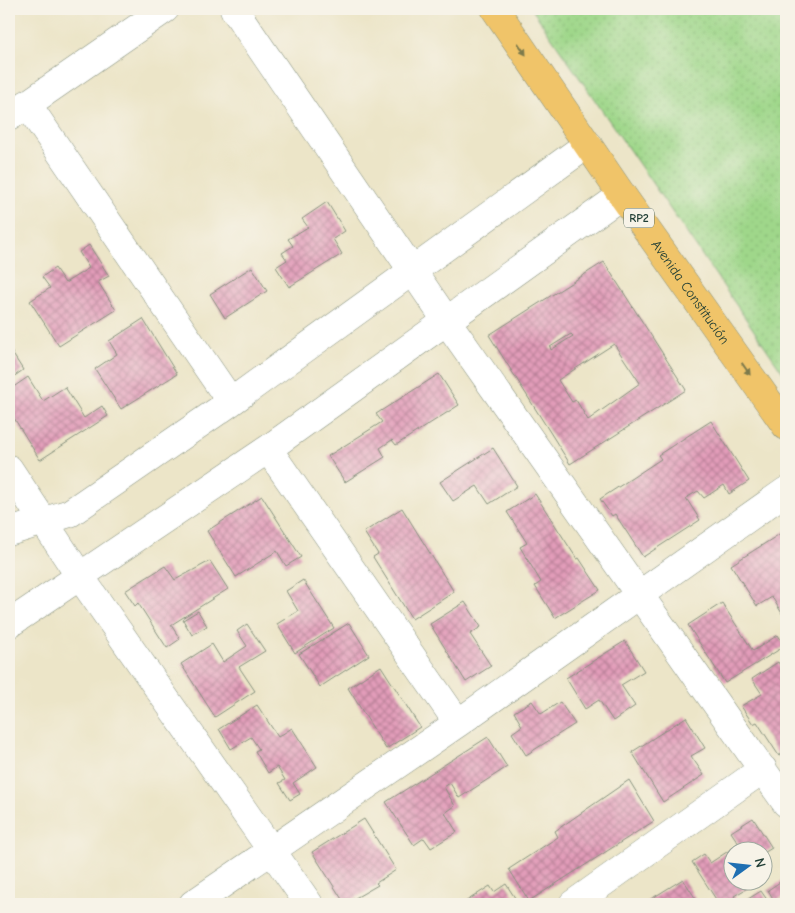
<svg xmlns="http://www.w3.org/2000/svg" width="795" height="913" viewBox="0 0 795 913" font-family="'Comic Neue',sans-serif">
<defs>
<pattern id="grass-dots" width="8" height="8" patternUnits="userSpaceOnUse" patternTransform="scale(1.25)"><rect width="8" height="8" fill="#9fd78a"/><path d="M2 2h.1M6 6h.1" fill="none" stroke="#88b978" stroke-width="1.8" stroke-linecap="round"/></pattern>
<pattern id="building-cross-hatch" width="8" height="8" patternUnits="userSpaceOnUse" patternTransform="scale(1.25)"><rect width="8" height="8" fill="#e29cb9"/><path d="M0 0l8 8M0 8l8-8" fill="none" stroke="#b78097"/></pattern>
</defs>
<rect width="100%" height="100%" fill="#f7f3e8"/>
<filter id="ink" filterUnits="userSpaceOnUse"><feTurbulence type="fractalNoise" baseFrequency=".02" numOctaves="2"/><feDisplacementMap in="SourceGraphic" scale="10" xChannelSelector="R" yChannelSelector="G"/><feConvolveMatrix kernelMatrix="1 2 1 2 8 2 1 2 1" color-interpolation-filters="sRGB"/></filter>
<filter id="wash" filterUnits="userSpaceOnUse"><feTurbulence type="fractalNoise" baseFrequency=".0096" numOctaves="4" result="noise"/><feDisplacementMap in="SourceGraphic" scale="20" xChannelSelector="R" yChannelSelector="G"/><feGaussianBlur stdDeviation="1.12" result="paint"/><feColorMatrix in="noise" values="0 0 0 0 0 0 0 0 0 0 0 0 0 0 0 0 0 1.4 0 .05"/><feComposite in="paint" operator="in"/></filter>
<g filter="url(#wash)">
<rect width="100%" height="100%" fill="#ece5c8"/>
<path fill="url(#grass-dots)" stroke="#5f8a5f" d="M532 9H786V377Z"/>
<g id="blocks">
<path fill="url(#building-cross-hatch)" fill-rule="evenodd" d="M327 202 345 231 333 239 342 254 289 287 276 267 287 260 282 253 293 246 288 239 308 227 302 219Z
M89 245 109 276 98 282 116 310 59 346 30 301 50 288 42 277 55 268 65 283 89 268 79 252Z
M604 262 686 390 570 464 489 335ZM571 334 573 336 551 350 550 347ZM614 344 640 383 588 420 576 400 572 402 558 380Z
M252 267 267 291 225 318 210 294Z
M143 319 177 374 121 409 95 369 117 354 109 341Z
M9 348 23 370 9 380Z
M439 374 459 405 396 445 392 440 380 448 385 457 345 482 328 456 382 422 376 414Z
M28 377 43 401 65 387 84 418 102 406 108 416 40 460 9 410V390Z
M711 421 749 481 729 494 724 485 704 498 698 491 686 498 700 520 643 557 615 514 612 516 600 499 661 459 658 455Z
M493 448 517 486 489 504 477 486 453 501 440 482Z
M535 494 577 559 579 558 600 590 555 618 535 586 541 582 520 547 527 543 507 512Z
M262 496 301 557 286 566 277 551 236 577 207 531Z
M402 508 454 592 412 619 373 557 378 554 364 532Z
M786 530V613L783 615 772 597 757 606 731 565Z
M210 561 228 589 171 625 180 639 167 648 138 603 135 606 125 591 165 566 175 580Z
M303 580 334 628 295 653 277 624 298 611 286 591Z
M465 602 481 627 470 634 491 666 466 682 430 624Z
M722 603 753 651 778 635 785 646 725 683 688 625Z
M198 611 207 626 192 635 183 620Z
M349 623 369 655 320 687 299 654Z
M247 624 265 651 239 667 255 691 215 717 181 664 212 644 223 662 247 646 237 631Z
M625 641 644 671 621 685 635 706 613 721 599 700 585 709 566 678Z
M778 662 786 675V751L779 756 757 722 753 724 741 706 762 694 752 679Z
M381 666 420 727 386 749 348 688Z
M532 701 541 714 560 702 575 724 526 755 512 733 522 726 514 712Z
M257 705 278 737 292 728 317 767 293 783 300 794 290 800 279 783 285 780 277 767 268 773 255 751 259 749 251 737 231 749 219 729Z
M686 717 705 748 691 756 704 775 663 802 632 752Z
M488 737 507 767 459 798 450 783 444 787 455 806 445 813 457 832 431 848 424 838 414 845 386 802Z
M629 780 654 821 529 901 509 869 558 837 555 831Z
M753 818 772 848 762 854V850H732V880H747L751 886 734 896 739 904H719L692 862 704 854 710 863 739 844 731 832Z
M364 819 396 870 376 883 378 885 345 904 312 852Z
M786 878V895L775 902 768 890Z
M683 879 699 904H643Z
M506 884 519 904H462L490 886 494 892Z
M761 891 770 904H740Z"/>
</g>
</g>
<g filter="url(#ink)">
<use href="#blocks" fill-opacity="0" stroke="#86917e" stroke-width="1"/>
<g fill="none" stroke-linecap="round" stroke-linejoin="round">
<defs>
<path id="street" d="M234 9 446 320 786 803
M27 104 231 402
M9 117 165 9
M268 449 458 723
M9 469 79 575 309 904
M9 532 70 513 231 402 588 144
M9 624 268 449 622 195
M193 904 458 723 786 491
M573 904 763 769"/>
<g id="primary">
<path id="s1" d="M495 9 622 195 786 426"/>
</g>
</defs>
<use href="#street" stroke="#86917e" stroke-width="29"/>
<use href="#primary" stroke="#86917e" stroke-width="29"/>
<use href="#street" stroke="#fff" stroke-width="28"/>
<use href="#primary" stroke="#f0c469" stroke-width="28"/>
</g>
<defs><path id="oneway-solid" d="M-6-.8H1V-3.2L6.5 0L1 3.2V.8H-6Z" transform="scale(1.25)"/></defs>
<g fill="#7d7a4c">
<use href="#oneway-solid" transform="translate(522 49) rotate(56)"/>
<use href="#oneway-solid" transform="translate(746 369) rotate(55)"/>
</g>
</g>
<g text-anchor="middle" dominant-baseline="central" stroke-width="4" stroke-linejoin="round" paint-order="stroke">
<rect fill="#f7f3e8" stroke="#60746a" stroke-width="1" x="624" y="208.5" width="30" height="19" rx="4"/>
<g font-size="12" font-weight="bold" fill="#1f3d34">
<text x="639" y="218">RP2</text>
</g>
<g font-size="14" fill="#1f3d34" stroke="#f7f3e8">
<text stroke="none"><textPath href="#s1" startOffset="344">Avenida Constitución</textPath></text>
</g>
</g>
<rect width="795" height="913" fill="none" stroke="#f7f3e8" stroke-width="30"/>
<g transform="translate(748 866) rotate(75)"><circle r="24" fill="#f7f3e8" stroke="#a1aaa0"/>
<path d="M0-4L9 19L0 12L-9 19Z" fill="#1f6fb2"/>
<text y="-8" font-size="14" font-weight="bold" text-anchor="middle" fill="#1f3d34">N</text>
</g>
</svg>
